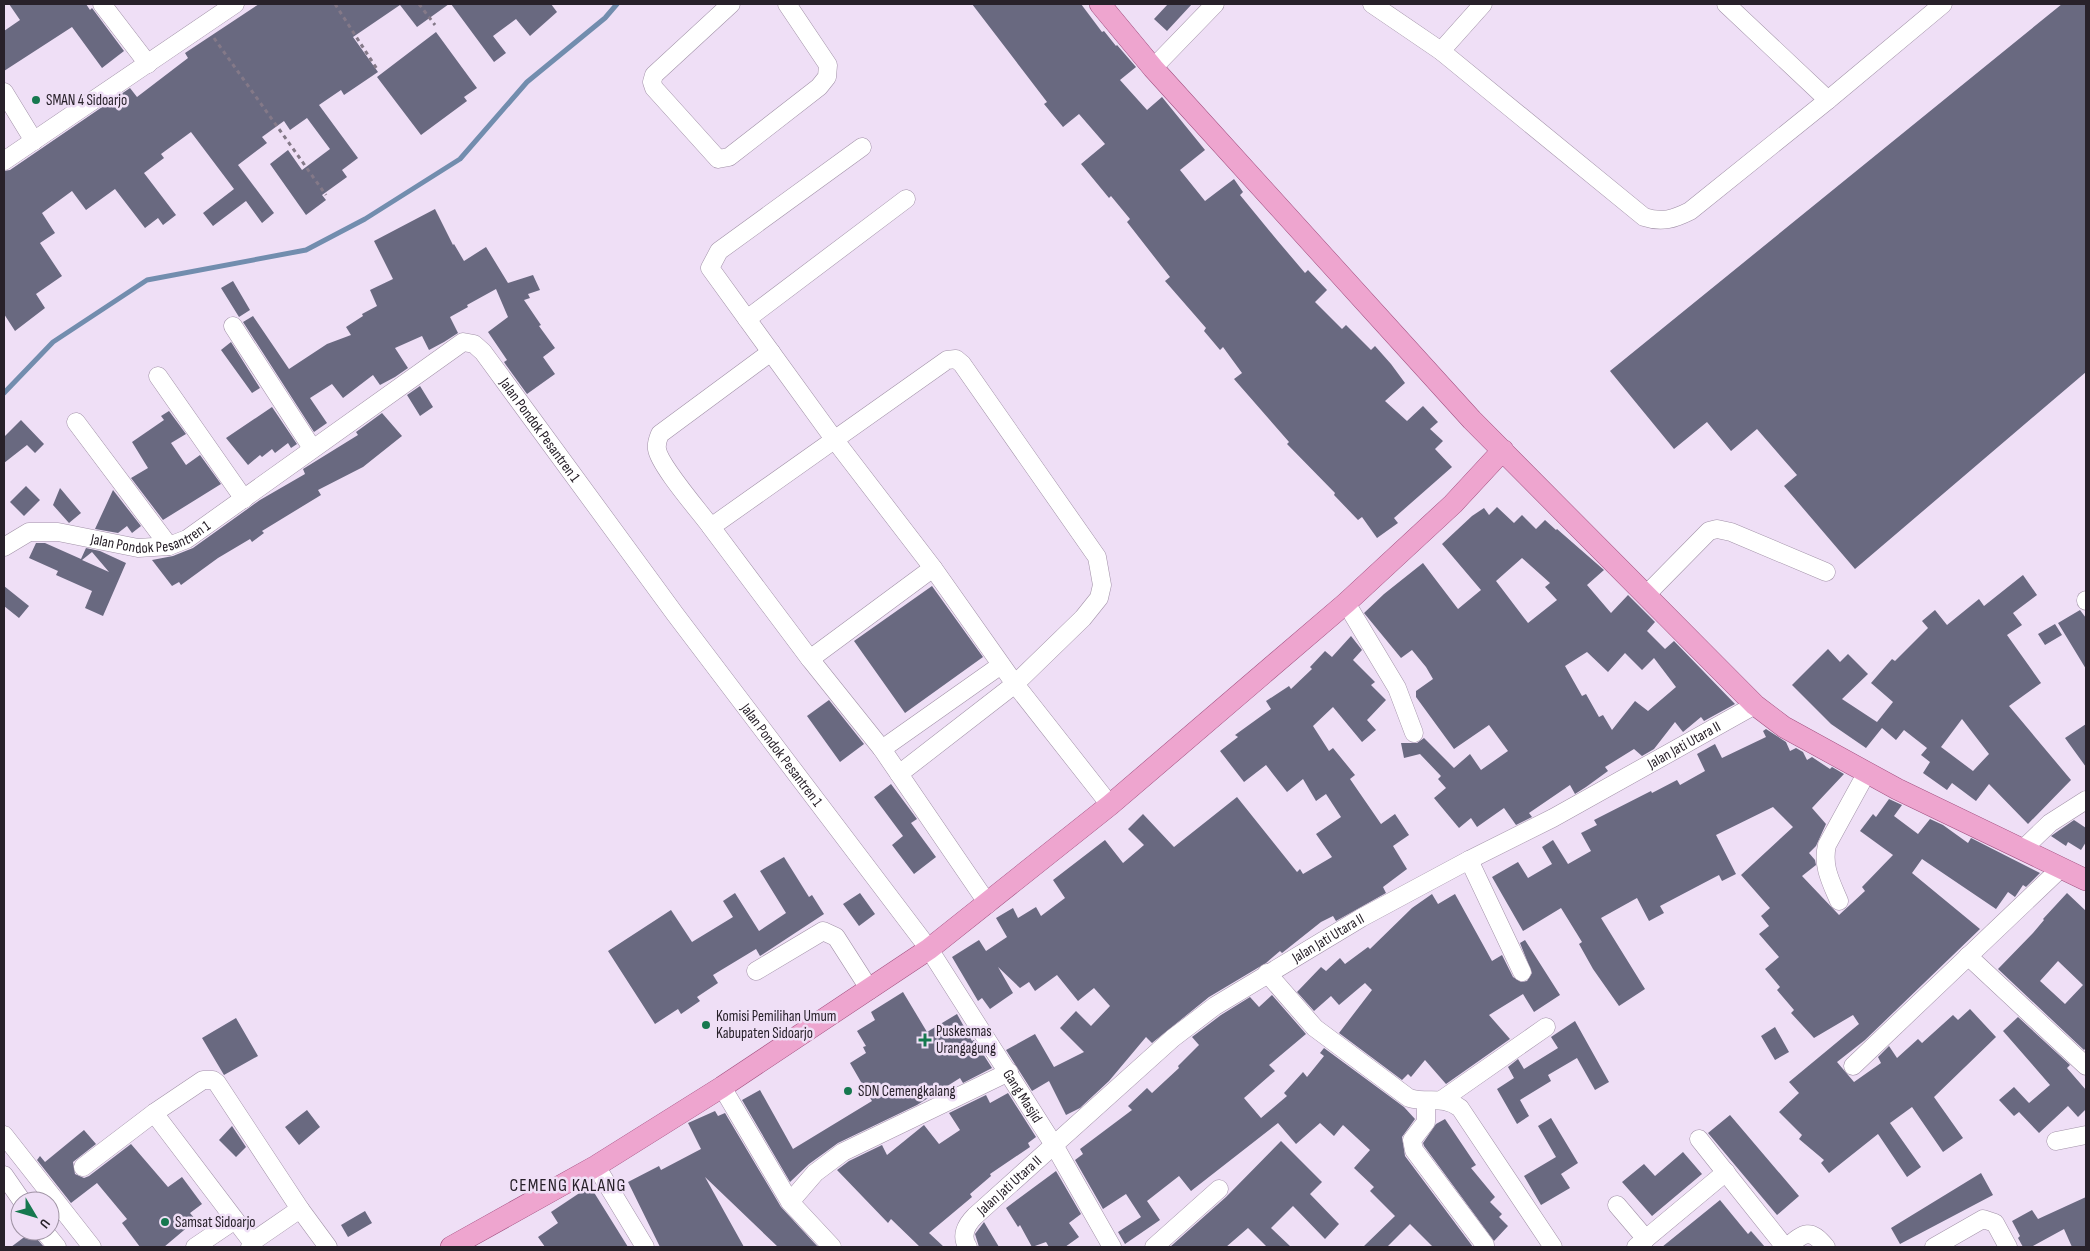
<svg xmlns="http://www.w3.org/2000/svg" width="2090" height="1251" viewBox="0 0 2090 1251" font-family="'Sofia Sans Condensed',sans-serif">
<rect width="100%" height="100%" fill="#efdff6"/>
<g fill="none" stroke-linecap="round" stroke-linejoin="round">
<path stroke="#728dae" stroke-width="5" d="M4 393 53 342 147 280 306 250 365 219 460 159 527 82 605 18 617 4"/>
</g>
<path fill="#696980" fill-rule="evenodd" d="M9 4H86L90 10 92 8 124 51 102 68 72 27 4 71V31L20 20Z
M259 4H449L417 27 400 5 353 37 378 72 344 95 341 90 319 105 358 158 342 170 347 177 322 195 326 200 306 215 270 164 288 150 302 170 330 149 307 118 290 130 284 121 262 137 267 143 238 165 274 213 262 223 246 201 213 226 203 213 234 189 191 132 161 154 164 158 144 173 176 215 163 225 158 218 145 228 115 189 86 210 72 191 42 213 55 233 40 243 62 276 36 294 45 308 15 331 4 314V171L10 170 130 88 137 97 188 58 185 53Z
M451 4H551L557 12 530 36 516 19 493 36 506 53 494 62Z
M972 4H1081L1102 32 1104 31 1116 46 1117 45 1136 67 1120 80 1147 110 1162 97 1205 150 1180 170 1205 201 1234 179 1243 192 1240 195 1277 240 1305 273 1308 270 1327 290 1315 302 1342 329 1346 325 1371 350 1375 346 1391 364 1405 383 1385 401 1407 421 1423 406 1438 422 1430 429 1443 441 1435 449 1452 467 1394 518 1398 523 1377 538 1362 517 1358 520 1334 495 1335 493 1287 444 1289 442 1234 379 1242 373 1223 347 1220 350 1204 331 1206 328 1165 281 1170 277 1127 222 1130 219 1111 196 1109 198 1081 164 1105 144 1079 114 1063 127 1044 104 1047 102Z
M1168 4H1192L1167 31 1154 19Z
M2062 4H2086V372L1855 569 1784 486 1797 475 1757 429 1731 451 1707 422 1674 449 1610 371Z
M436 32 477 88 464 97 467 101 421 135 377 77Z
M435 209 453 245 454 244 464 261 486 247 508 283 533 275 540 290 528 294 530 298 524 300 541 325 539 326 555 348 543 357 555 374 527 394 506 365 504 362 507 360 488 332 508 317 496 289 467 305 468 307 450 317 458 333 444 342 429 350 422 336 395 348 408 368 395 377 380 385 373 375 343 398 332 384 310 398 327 423 314 432 243 322 253 316 289 369 327 344 351 335 346 327 363 316 362 314 377 306 370 290 393 279 374 241Z
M233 281 250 310 239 317 221 288Z
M231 342 260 388 252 393 221 350Z
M420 386 433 407 420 416 407 395Z
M272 407 297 444 291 448 288 443 275 453 272 449 262 457 260 455 248 465 226 438Z
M169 411 186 434 171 443 186 465 200 455 221 484 163 520 131 478 148 468 132 442 164 420 161 416Z
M382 413 402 436 363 467 318 490 321 495 262 531 264 533 252 542 250 539 218 558 181 585 179 582 172 586 152 560 173 556 193 548 260 500 305 474 303 469 358 435 356 432Z
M21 420 44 444 35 453 27 445 4 463V437Z
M26 486 40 500 24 516 10 502Z
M60 488 81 513 69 523 53 505Z
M113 490 141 526 132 533 127 526 118 533 95 529Z
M1497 507 1514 523 1522 515 1536 529 1545 520 1556 530 1557 529 1604 570 1587 585 1611 613 1628 595 1655 622 1647 631 1665 649 1674 641 1735 704 1704 721 1701 717 1683 732 1675 722 1654 749 1642 756 1634 749 1605 767 1608 771 1586 787 1575 794 1570 785 1529 813 1532 817 1516 825 1504 808 1477 827 1471 818 1459 828 1434 798 1446 788 1438 779 1441 776 1420 754 1404 758 1401 743H1417L1424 738 1454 768 1470 754 1481 770 1508 751 1489 725 1454 749 1416 697V691L1433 679 1426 667 1412 650 1401 658 1364 613 1384 594 1423 563 1458 609 1481 590 1442 544 1472 516 1484 508 1489 515ZM1522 558 1550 583 1545 587 1557 600 1528 623 1496 581ZM1587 652 1608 672 1625 653 1642 670 1654 658 1676 687 1648 711 1635 701 1612 730 1603 715 1599 717 1586 694 1582 696 1565 666Z
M36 543H45L81 559 86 548 100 551 126 563 103 616 85 608 92 591 56 575 58 571 29 558ZM92 552 109 572 82 560Z
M2023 575 2037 595 2013 613 2022 625 2007 635 2041 683 2009 706 2071 780 2028 824 1989 784 1976 801 1952 783 1947 790 1923 773 1930 762 1921 755 1927 748 1904 730 1896 740 1882 728 1866 748 1831 724 1792 685 1828 649 1840 662 1848 654 1868 674 1842 699 1877 722 1893 702 1871 683 1892 659 1895 661 1928 628 1922 621 1935 610 1947 625 1979 599 1984 606ZM1962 719 1989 754 1973 771 1941 747Z
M4 586 29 606 19 618 4 606Z
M932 586 983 657 905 713 854 641Z
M2080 610 2086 618V669L2058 623Z
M2055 624 2062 635 2045 645 2038 634Z
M1351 636 1362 650 1353 660 1375 682 1371 685 1386 700 1367 720 1376 730 1362 742 1333 707 1313 726 1329 751 1333 748 1355 775 1350 779 1381 824 1395 814 1409 835 1393 846 1407 869 1383 887 1386 893 1336 921 1333 916 1321 922 1282 953 1280 951 1266 963 1209 997 1152 1043 1146 1037 1109 1081 1080 1108 1066 1115 1049 1081 1032 1091 1006 1050 1035 1034 1054 1067 1084 1052 1060 1028 1076 1011 1091 1026 1110 1006 1094 988 1078 1001 1057 975 1035 991 1029 982 1020 988 998 967 1013 993 990 1009 982 998 978 1001 952 957 979 940 986 951 1007 937 996 918 1013 908 1018 918 1036 907 1041 916 1065 898 1053 880 1105 840 1123 863 1144 845 1128 829 1143 814 1174 847 1237 797 1297 872 1300 869 1303 874 1332 857 1316 834 1341 817 1326 794 1316 801 1303 779 1287 792 1266 765 1244 782 1220 751 1238 737 1235 735 1271 709 1266 701 1289 686 1291 689 1312 669 1310 667 1325 651 1332 657Z
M829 700 864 744 840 762 807 716Z
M2086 724V767L2065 738Z
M1766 729 1786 742 1790 751 1796 748 1803 752 1807 760 1812 757 1830 769 1832 767 1844 774 1812 808 1826 824 1816 846 1809 853 1815 860 1816 865 1802 876 1839 915 1865 891 1862 887 1893 855 1860 831 1873 814 1876 817 1889 799 1902 805 1894 816 1918 834 1930 819 1943 825 1968 843 1971 838 2040 873 2026 887 2023 885 2015 897 2008 892 1996 909 1922 859 1912 873 1980 929 1865 1040 1837 1062 1854 1082 1881 1063 1878 1057 1889 1046 1897 1058 1918 1039 1922 1043 1953 1015 1958 1020 1970 1009 1996 1037 1934 1097 1963 1138 1943 1152 1912 1107 1890 1123 1921 1167 1907 1177 1878 1134 1829 1173 1821 1163 1824 1160 1799 1139 1802 1135 1779 1112 1799 1093 1789 1082 1859 1024 1853 1015 1814 1038 1791 1013 1794 1010 1777 990 1780 987 1765 969 1779 957 1759 934 1769 926 1761 916 1770 908 1741 875 1793 827 1773 807 1716 835 1736 874 1722 881 1719 875 1660 906 1664 913 1649 921 1637 898 1601 918 1645 989 1619 1006 1593 969 1579 944 1582 942 1561 908 1523 931 1492 877 1518 862 1528 878 1552 864 1542 847 1553 840 1568 864 1591 851 1581 833 1597 825 1594 820 1651 791 1652 793 1677 780 1680 785 1705 771 1697 754 1715 744 1722 758 1766 737 1763 731Z
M891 784 917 819 911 823 936 857 914 874 892 845 903 836 874 797Z
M2074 820 2086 828V842L2081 850 2068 842 2066 846 2051 836Z
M784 857 809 897 812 895 824 914 760 956 756 949 713 975 718 983 697 997 700 1001 681 1014 678 1009 655 1024 608 951 671 910 692 942 733 917 723 901 735 893 759 931 786 913 760 871Z
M860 893 875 914 859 926 843 904Z
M2067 893 2086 911V1048L2084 1050 1998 969 2033 933 2044 920 2043 919ZM2058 961 2083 985 2065 1004 2040 981Z
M1432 894 1438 904 1455 894 1492 961 1502 955 1513 977 1521 982 1527 981 1532 973 1520 943 1525 940 1560 995 1534 1012 1523 994 1489 1015 1510 1039 1446 1084 1425 1060 1411 1077 1408 1074 1402 1080 1339 1033 1372 990 1365 983 1339 1005 1331 996 1314 1011 1297 992 1321 967 1326 971 1340 958 1345 964 1368 947 1370 949 1412 908Z
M903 992 927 1032 957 1014 972 1041 974 1040 992 1068 963 1083 960 1078 917 1105 838 1143 809 1164 790 1182 742 1100 760 1090 793 1149 872 1101 850 1063 866 1053 863 1047 866 1046 857 1031 875 1020 871 1012Z
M1272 995 1306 1034 1269 1065 1275 1071 1244 1098 1261 1118 1287 1096 1284 1093 1303 1072 1307 1077 1324 1056 1320 1053 1324 1048 1404 1107 1415 1119 1402 1137 1405 1156 1473 1247H1433L1410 1224 1387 1247H1363L1395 1216 1370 1191 1374 1187 1354 1168 1370 1150 1343 1125 1334 1136 1320 1123 1296 1144 1278 1123 1191 1191 1179 1176 1147 1201 1160 1220 1125 1244 1118 1232 1141 1217 1126 1194 1103 1209 1075 1160 1083 1154 1080 1149 1132 1110 1128 1106 1147 1088 1152 1093 1179 1068 1178 1066 1199 1045 1192 1037 1221 1015 1250 997 1259 1007Z
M2018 1017 2070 1065 2067 1068 2086 1090V1109L2078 1117 2068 1106 2039 1133 2019 1112 2014 1116 1999 1100 2014 1087 2029 1103 2050 1085 2003 1031Z
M236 1018 258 1056 224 1075 202 1038Z
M1575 1021 1609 1082 1595 1090 1577 1058 1548 1075 1551 1081 1520 1100 1529 1116 1517 1124 1497 1089 1514 1078 1508 1067 1518 1059 1524 1069 1558 1048 1551 1037Z
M1775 1027 1789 1052 1775 1060 1761 1036Z
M1008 1093 1036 1137 1028 1143 1030 1147 990 1174 991 1176 970 1194 972 1197 929 1233 944 1247H920L891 1219 888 1223 837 1170 849 1161 882 1145 887 1155 924 1125 939 1144 960 1130 949 1113 986 1095 990 1103Z
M307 1110 320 1127 299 1145 285 1127Z
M715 1111 718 1116 725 1113 781 1207 818 1247H778L705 1177 744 1247H660L628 1182 659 1166 661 1170 701 1149 688 1123Z
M1730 1115 1799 1196 1777 1215 1708 1133Z
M1551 1118 1578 1163 1561 1174 1570 1188 1541 1205 1524 1176 1556 1157 1538 1126Z
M1445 1119 1476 1165 1471 1168 1495 1197 1490 1202 1502 1214 1499 1217 1508 1226 1494 1241 1424 1146 1423 1143 1436 1124Z
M232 1126 246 1147 236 1157 219 1140Z
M84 1130 96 1144 73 1162 75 1174 84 1178 89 1176 131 1144 168 1187 182 1177 202 1204 190 1213 196 1220 164 1247H140L122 1223 127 1219 97 1183 71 1203 37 1160 40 1156 45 1162Z
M1281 1141 1322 1182 1310 1194 1339 1224 1325 1239 1293 1206 1271 1228 1291 1247H1267L1248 1228 1226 1247H1170L1226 1197Z
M1683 1152 1702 1174 1652 1216 1622 1182 1644 1164 1655 1176Z
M1056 1171 1081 1214 1069 1223 1079 1237 1065 1247H1049L1046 1242 1032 1247 1020 1225 1018 1227 1006 1208Z
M1981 1173 1993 1195 1900 1244 1891 1228Z
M590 1186 628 1247H545L538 1237 558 1223 551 1212Z
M2086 1197V1247H2072L2064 1229 2031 1247H2023L2018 1238 2020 1236 2012 1221 2032 1210 2038 1219Z
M1720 1200 1748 1234 1751 1231 1765 1247H1662Z
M365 1211 372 1223 348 1237 341 1225Z
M984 1222 999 1247H979L975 1234Z
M31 1232 44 1247H11Z"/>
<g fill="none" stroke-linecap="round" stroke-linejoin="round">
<defs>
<g id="minor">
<path d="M102 4 148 64"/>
<path d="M731 4 654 75 652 82 654 88 718 159 729 157 819 87 827 77 828 65 787 4"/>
<path d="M1372 4 1441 51 1644 217C1662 223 1674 219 1690 211L1828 100 1943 4"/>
<path d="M1726 4 1828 100"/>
<path d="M1441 51 1483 4"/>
<path d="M1153 68 1215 4"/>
<path d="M4 92 34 141"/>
<path d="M862 147 719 251 710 268 834 439 933 568 1015 684 1110 805"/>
<path d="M4 161 235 4"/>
<path d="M747 319 906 199"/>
<path d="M233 326 312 448"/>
<path d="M158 376 244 499"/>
<path d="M76 422 169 546"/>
<path d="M711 527C700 512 659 465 657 449 656 443 658 439 660 434L771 352"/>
<path id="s1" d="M4 547 29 532H58L138 548 169 546 187 539 463 342 474 344 483 352 675 614 929 949 1054 1145 1112 1247"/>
<path d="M933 568 810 659 882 749 988 904"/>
<path d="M1646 595 1709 531 1717 529 1731 532 1826 572"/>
<path d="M2086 600V601"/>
<path d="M1346 603 1397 688 1414 733"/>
<path d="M810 659 711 527 947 360 956 359 962 364 1097 557 1102 585 1099 598 1083 618 1015 684 899 774"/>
<path d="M882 749 1001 665"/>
<path d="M2022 850 2050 823 2086 800"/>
<path d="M1469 860 1522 972"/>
<path d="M1839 901C1831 882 1822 866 1827 845L1867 772"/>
<path d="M1968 956 2086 1066"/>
<path d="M756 971 823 931 836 937 870 990"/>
<path d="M1267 973 1315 1028 1409 1098C1429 1104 1442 1095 1460 1108L1553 1247"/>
<path d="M1853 1066 2061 868"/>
<path d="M722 1087 790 1202 832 1247"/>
<path d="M1443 1099 1546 1027"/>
<path d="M1426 1101V1122L1412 1140 1414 1150 1485 1245"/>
<path d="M154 1113 252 1242 250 1247"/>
<path d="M4 1135 92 1247"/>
<path d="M1699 1139 1785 1247"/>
<path d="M2056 1141 2086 1135"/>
<path d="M596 1166 645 1247"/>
<path d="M83 1167 154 1113 203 1080H213L217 1083 300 1209 252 1242"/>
<path d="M4 1175 22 1201"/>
<path d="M790 1202 815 1173 843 1152 1009 1072"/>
<path d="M1617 1205 1646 1239"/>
<path d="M300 1209 328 1247"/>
<path d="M44 1231 57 1247"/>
<path d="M195 1247 235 1220"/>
<path id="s2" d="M968 1247C960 1236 966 1225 975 1216L1173 1038 1215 1006 1361 918 1469 860 1553 818 1755 705"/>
<path d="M1154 1247 1219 1189"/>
<path d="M1636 1247 1726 1172"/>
<path d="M1787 1247C1805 1232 1810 1228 1826 1247"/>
<path d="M1934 1247 1983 1219 1995 1223 2008 1247"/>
</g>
<path id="major" d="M1100 4 1153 68 1472 420 1755 705 1784 727 1897 789 2086 880
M451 1247 596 1166 722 1087 929 949 1110 805 1346 603 1453 504 1503 450"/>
</defs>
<use href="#minor" stroke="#a292a8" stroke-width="19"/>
<use href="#major" stroke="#a25080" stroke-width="22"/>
<path stroke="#847988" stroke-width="3" stroke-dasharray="4 4" stroke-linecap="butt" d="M335 4 377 69
M419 4 435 25
M214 38 326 195"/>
<use href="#minor" stroke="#fff" stroke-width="18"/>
<use href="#major" stroke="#eea5cf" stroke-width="21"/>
</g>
<g fill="#16784f" stroke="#efdff6" stroke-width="2">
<circle cx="36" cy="100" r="5"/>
<circle cx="706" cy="1025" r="5"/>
<path d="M922.5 1032.5h5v5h5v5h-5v5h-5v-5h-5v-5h5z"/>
<circle cx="848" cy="1091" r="5"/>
<circle cx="165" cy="1222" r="5"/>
</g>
<g text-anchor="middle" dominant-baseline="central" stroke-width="5" stroke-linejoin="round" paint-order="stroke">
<g font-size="15" fill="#28212a" stroke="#efdff6" text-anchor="start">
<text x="46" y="100">SMAN 4 Sidoarjo</text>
<text x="716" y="1016">Komisi Pemilihan Umum<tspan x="716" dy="17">Kabupaten Sidoarjo</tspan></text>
<text x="936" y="1031">Puskesmas<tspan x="936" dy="17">Urangagung</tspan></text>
<text x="858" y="1091">SDN Cemengkalang</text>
<text x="175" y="1222">Samsat Sidoarjo</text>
</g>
<g font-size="15" fill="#28212a" stroke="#efdff6">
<text stroke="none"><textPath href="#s1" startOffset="649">Jalan Pondok Pesantren 1</textPath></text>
<text stroke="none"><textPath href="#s1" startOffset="154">Jalan Pondok Pesantren 1</textPath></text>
<text stroke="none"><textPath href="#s2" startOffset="891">Jalan Jati Utara II</textPath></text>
<text stroke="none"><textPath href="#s1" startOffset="1054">Jalan Pondok Pesantren 1</textPath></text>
<text stroke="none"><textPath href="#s2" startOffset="486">Jalan Jati Utara II</textPath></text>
<text stroke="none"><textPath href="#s1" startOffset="1472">Gang Masjid</textPath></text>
<text stroke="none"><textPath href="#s2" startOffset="81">Jalan Jati Utara II</textPath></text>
</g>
<g font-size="18" letter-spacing="1" fill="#28212a" stroke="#efdff6">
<text x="568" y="1185">CEMENG KALANG</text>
</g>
</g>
<rect width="2090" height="1251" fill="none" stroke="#28212a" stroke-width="10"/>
<g transform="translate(35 1216) rotate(128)"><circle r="24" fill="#efdff6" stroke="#9f93a4"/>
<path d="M0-4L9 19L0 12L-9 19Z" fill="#16784f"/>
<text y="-8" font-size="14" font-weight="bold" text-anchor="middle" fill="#28212a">U</text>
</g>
</svg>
